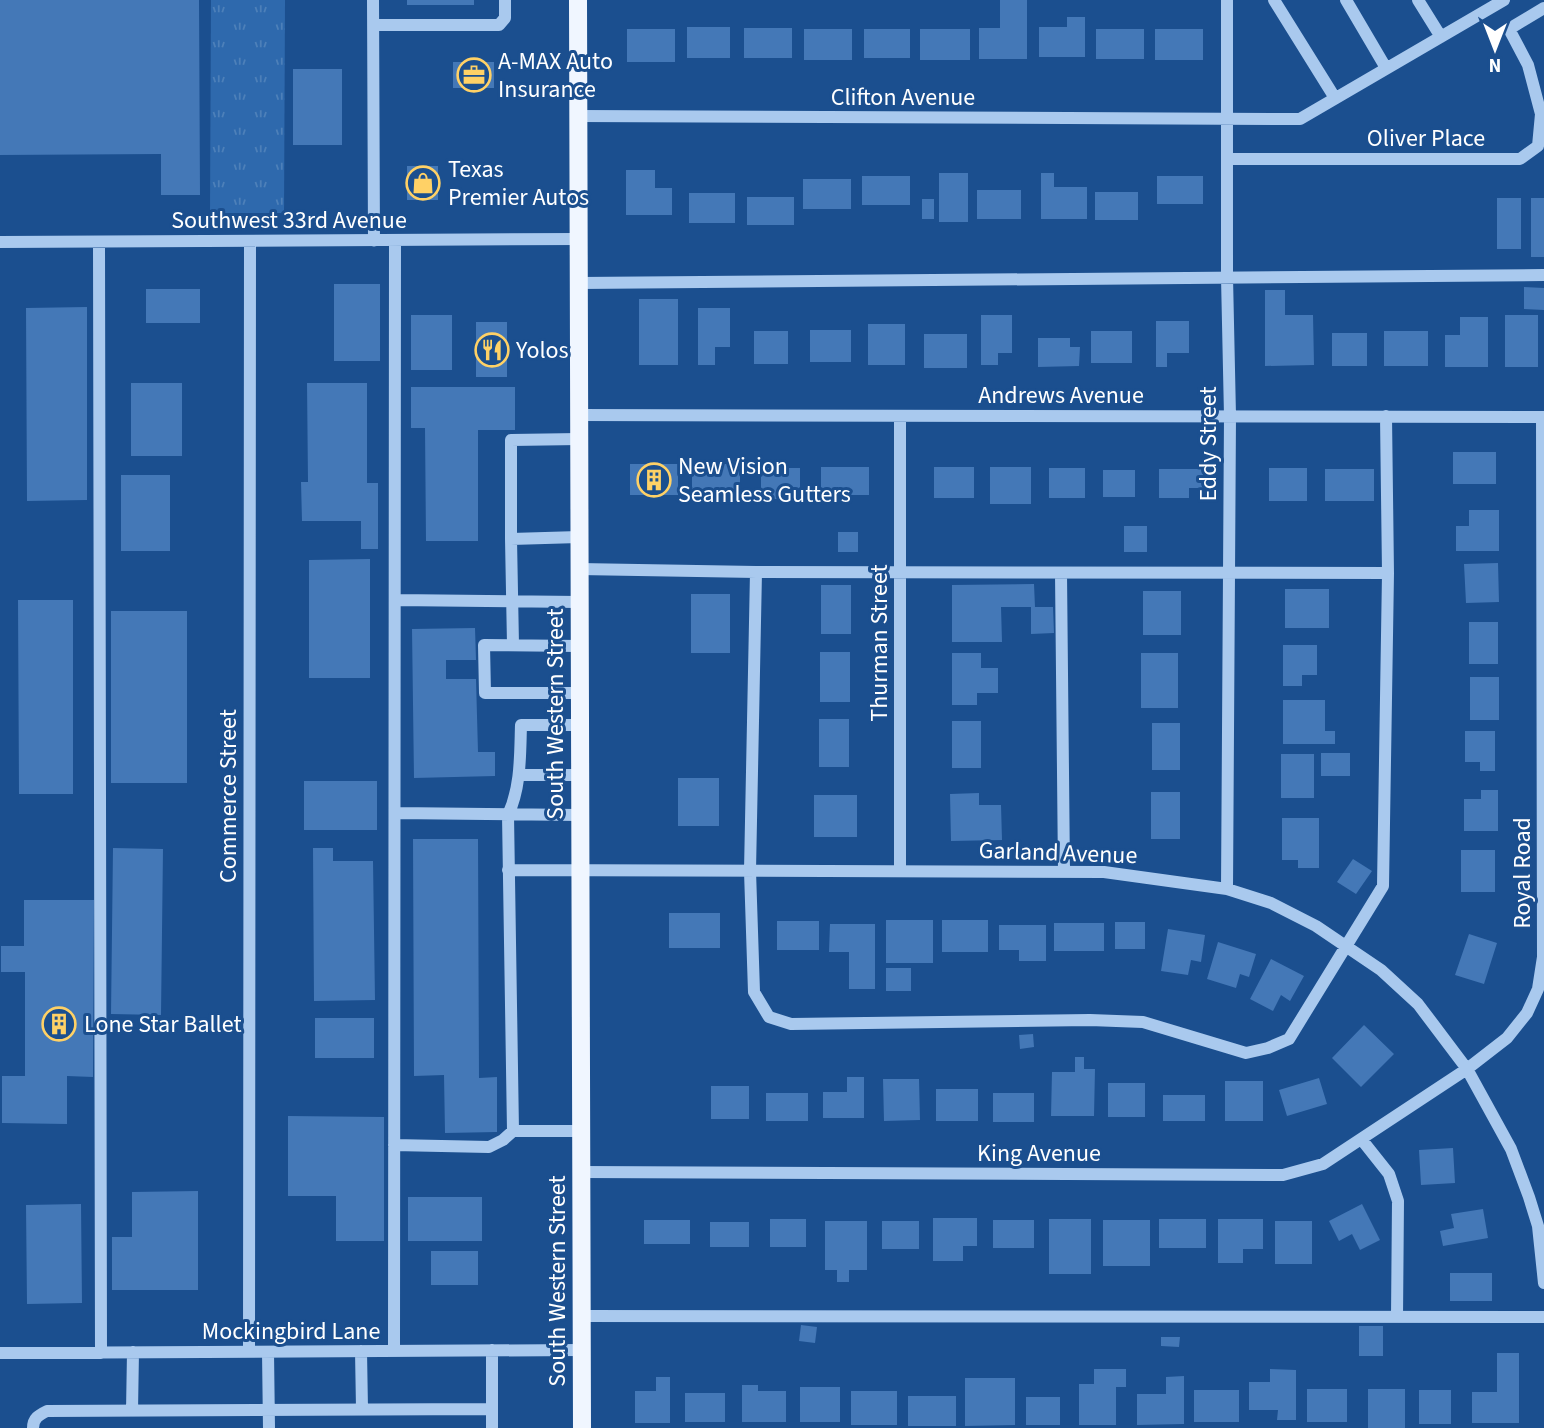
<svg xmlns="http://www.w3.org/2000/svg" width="1544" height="1428" viewBox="0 0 1544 1428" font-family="'Source Sans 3',sans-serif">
<defs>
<pattern id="grass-tufts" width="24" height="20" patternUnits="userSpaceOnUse" patternTransform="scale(1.75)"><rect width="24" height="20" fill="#2e69ad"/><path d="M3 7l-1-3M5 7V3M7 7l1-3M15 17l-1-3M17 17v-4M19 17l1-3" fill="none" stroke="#4d80b9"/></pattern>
</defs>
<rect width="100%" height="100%" fill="#1b4f8f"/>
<path fill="url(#grass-tufts)" d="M211 0H285L284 213H210Z"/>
<path fill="#4478b7" d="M0 0H199L200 195H161V154L0 155Z
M407 0H474V5H407Z
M1000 0H1027V59H979V28H1000Z
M1067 17H1085V57H1039V27H1067Z
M687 27H730V58H687Z
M744 28H792V58H744Z
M627 29H675V62H627Z
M804 29H852V60H804Z
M864 29H910V58H864Z
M920 29H970V60H920Z
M1096 29H1144V59H1096Z
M1155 29H1203V60H1155Z
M453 62H494V88H453Z
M293 69H342V145H293Z
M407 166H438V200H407Z
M626 170H655V188H672V215H626Z
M939 173H968V222H939Z
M1041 173H1054V187H1087V219H1041Z
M862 176H910V205H862Z
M1157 176H1203V204H1157Z
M803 179H851V209H803Z
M977 190H1021V219H977Z
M1095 192H1138V220H1095Z
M689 193H735V223H689Z
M747 197H794V225H747Z
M1497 198H1521V249H1497Z
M1531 198H1544V257H1531Z
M922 199H934V219H922Z
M334 284H380V361H334Z
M1524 287 1544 288V310L1524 309Z
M146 289H200V323H146Z
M1265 290H1285V315H1313L1314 365 1265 366Z
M639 299H678V365H639Z
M87 307V500L27 501 26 308Z
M698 308H730V347H715V365H698Z
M411 315H452V370H411Z
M981 315H1012V353H998V365H981Z
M1505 315H1538V367H1505Z
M1460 317H1488V367H1445V335H1460Z
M1156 321H1189V353H1167V367H1156Z
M476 322H507V377H476Z
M868 324H905V365H868Z
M810 330H851V362H810Z
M754 331H788V364H754Z
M1091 331H1132V363H1091Z
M1384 331H1428V366H1384Z
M1332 333H1367V366H1332Z
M924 334H967V368H924Z
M1038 338H1070V347H1080L1079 366 1038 367Z
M131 383H182V456H131Z
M307 383H367V483H378V549H361V521H302L301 482H308Z
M411 387H515V430H478V541H426L425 428H411Z
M1453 452H1496V484H1453Z
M630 464H678V495H630Z
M692 464H740V494H692Z
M821 467H869V495H821Z
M934 467H974V498H934Z
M990 467H1031V504H990Z
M761 468H800V499H761Z
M1049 468H1085V498H1049Z
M1269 468H1307V501H1269Z
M1159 469H1203V488H1189V498H1159Z
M1325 469H1374V501H1325Z
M1103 470H1135V497H1103Z
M121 475H170V551H121Z
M1469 510H1499V551H1456V526H1469Z
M1124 526H1147V552H1124Z
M838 532H858V552H838Z
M370 559V678H309V560Z
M1498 563 1499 602 1466 603 1464 564Z
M1034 584 1035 607H1053L1054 633 1031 634V607H1001L1002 642H952V585Z
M821 585H851V634H821Z
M1285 589H1329V628H1285Z
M1143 591H1181V635H1143Z
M691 594H730V653H691Z
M18 600H73V794H19Z
M111 611H187V783H111Z
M1469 622H1498V664H1469Z
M475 628 476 660H446V679H476L478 752H495V776L414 778 412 629Z
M1283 645H1317V675H1302V686H1283Z
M820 652H850V702H820Z
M952 653H981V668H998V693H977V705H952Z
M1141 653H1178V708H1141Z
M1470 677H1499V720H1470Z
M1283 700H1325V731H1335V744H1283Z
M819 719H849V767H819Z
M952 721H981V768H952Z
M1152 723H1180V770H1152Z
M1465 731H1495V771H1480V762H1465Z
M1321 753H1350V776H1321Z
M1281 754H1314V798H1281Z
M678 778H719V826H678Z
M304 781H377V830H304Z
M1481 790H1498V831H1464V799H1481Z
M1151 792H1180V839H1151Z
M979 793V805H1001L1002 840 951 841 950 794Z
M814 795H857V837H814Z
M1282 818H1319V868H1298V860H1282Z
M413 839H478L479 1078 497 1077V1132L445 1133 444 1075 414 1076Z
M113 848 163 849 161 1015 111 1014Z
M313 848H333V861H373L375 1000 314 1001Z
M1461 850H1495V892H1461Z
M1353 859 1372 871 1356 894 1337 882Z
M24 900H94L93 1077 67 1076V1124L2 1123V1076H25V972H1V946H24Z
M669 913H720V948H669Z
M886 920H933V963H886Z
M942 920H988V952H942Z
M777 921H819V950H777Z
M1115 922H1145V949H1115Z
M1054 923H1104V951H1054Z
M830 924H875V989H849V952H829Z
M999 925H1046V961H1019V950H999Z
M1168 929 1205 935 1201 962 1191 960 1188 975 1161 971Z
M1469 934 1497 943 1484 984 1455 975Z
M1218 942 1256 954 1249 977 1240 974 1236 988 1207 979Z
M1271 959 1304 976 1290 1001 1281 995 1273 1011 1250 999Z
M886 968H911V991H886Z
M315 1018H374V1058H315Z
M1364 1025 1394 1054 1361 1087 1332 1058Z
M1033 1034 1034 1047 1020 1049 1019 1035Z
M1075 1057H1084V1069H1095L1094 1116H1051L1052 1072H1075Z
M847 1077H864V1118H823V1092H847Z
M1319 1078 1327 1104 1287 1116 1279 1090Z
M883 1079H919L920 1120 884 1121Z
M1225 1081H1263V1121H1225Z
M1108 1083H1145V1117H1108Z
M711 1086H749V1119H711Z
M936 1089H978V1121H936Z
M766 1093H808V1121H766Z
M993 1093H1034V1122H993Z
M1163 1095H1205V1121H1163Z
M288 1116 384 1117V1241H336V1196H288Z
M1453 1148 1455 1183 1421 1185 1419 1150Z
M198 1191V1290H112V1237H132V1192Z
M408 1197H482V1241H408Z
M81 1204 82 1303 27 1304 26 1205Z
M1362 1204 1380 1240 1360 1250 1352 1234 1339 1241 1329 1221Z
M1483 1209 1488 1238 1443 1246 1440 1231 1454 1228 1451 1214Z
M933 1218H977V1246H963V1261H933Z
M770 1219H806V1247H770Z
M1049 1219H1091V1274H1049Z
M1159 1219H1206V1248H1159Z
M1218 1219H1263V1249H1243V1263H1218Z
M644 1220H690V1244H644Z
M993 1220H1034V1248H993Z
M1103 1220H1150V1266H1103Z
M825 1221H867V1270H849V1282H837V1270H825Z
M882 1221H919V1249H882Z
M1275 1221H1312V1264H1275Z
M710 1222H749V1247H710Z
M431 1251H478V1285H431Z
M1450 1273H1492V1301H1450Z
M801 1325 817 1327 815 1343 799 1341Z
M1359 1326H1383V1356H1359Z
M1161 1337H1180L1179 1347 1161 1346Z
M1497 1353H1519V1423H1472V1392H1497Z
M1094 1369H1126V1387H1116V1425H1079V1384H1094Z
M1270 1369 1296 1370V1420H1277L1278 1410H1249V1382H1270Z
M1184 1376V1424L1137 1425V1394H1166V1377Z
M656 1377H670V1423H635V1391H656Z
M965 1378H1015V1425L965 1426Z
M742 1385H758V1391H786V1422H742Z
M800 1387H840V1422H800Z
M1307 1389H1347V1422H1307Z
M1368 1389H1405V1428H1368Z
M1194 1390H1239V1422H1194Z
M1419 1390H1451V1424H1419Z
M851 1391H897V1425H851Z
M685 1393H725V1422H685Z
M908 1396H956V1426H908Z
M1026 1397H1060V1425H1026Z"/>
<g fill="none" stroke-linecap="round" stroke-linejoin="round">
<path stroke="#a9c9ee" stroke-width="12" d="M373 0 374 241
M1274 0 1335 98
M1346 0 1386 68
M1418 0 1441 37
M373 25H499L505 18V0
M578 116 1300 119 1504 0
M1227 159H1520L1538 146 1541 114 1528 65 1509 29 1544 8
M0 242 579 239
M99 242 101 1353
M579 283 1544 275
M579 415 1544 417
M900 416V871
M511 539V440L579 439
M579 569 756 572 1388 573
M756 572 750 871 754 992 769 1017 791 1024 1090 1020 1143 1022 1246 1053 1268 1048 1289 1039 1383 886 1388 573 1386 416
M1061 573 1064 872
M395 600 579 602
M513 645 511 539 579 537
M579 646 484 645 485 693H579
M579 725H521C520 756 521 787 508 815L513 1131H581
M519 775H579
M395 813 579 815
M508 870 1104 872 1227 889 1271 903 1316 926 1381 970 1418 1004 1467 1069 1511 1149 1529 1197 1538 1226 1544 1283
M1227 889 1230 416 1227 277V0
M1362 1140 1389 1174 1398 1201 1397 1317
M394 1145 489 1147 503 1140 513 1131
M581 1172 1283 1175 1323 1164 1467 1069 1507 1038 1527 1013 1538 989 1543 957 1542 417
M582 1316 1544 1317
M492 1350V1428
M361 1351 362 1409
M394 1351 395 241
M249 1352 250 241
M268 1352 269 1428
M0 1353 582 1350
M132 1411 133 1352
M33 1428C33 1418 39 1415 47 1411L492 1409"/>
<path stroke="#f0f6ff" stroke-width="18" d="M578 0 582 1428"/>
</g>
<defs>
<symbol id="office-ring" viewBox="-11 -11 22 22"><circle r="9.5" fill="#1b4f8f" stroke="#ffd166" stroke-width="1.5"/><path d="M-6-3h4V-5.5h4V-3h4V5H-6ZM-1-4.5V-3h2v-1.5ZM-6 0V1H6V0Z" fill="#ffd166"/></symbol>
<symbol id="shop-ring" viewBox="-11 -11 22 22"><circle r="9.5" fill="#1b4f8f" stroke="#ffd166" stroke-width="1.5"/><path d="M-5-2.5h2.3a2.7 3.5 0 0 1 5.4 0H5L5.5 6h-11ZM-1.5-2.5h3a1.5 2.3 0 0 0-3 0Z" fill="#ffd166"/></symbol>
<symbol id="restaurant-ring" viewBox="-11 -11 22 22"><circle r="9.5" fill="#1b4f8f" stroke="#ffd166" stroke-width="1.5"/><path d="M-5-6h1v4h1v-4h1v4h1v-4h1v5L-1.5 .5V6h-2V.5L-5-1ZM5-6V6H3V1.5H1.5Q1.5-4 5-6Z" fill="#ffd166"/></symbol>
<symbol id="building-ring" viewBox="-11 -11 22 22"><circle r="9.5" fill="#1b4f8f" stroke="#ffd166" stroke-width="1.5"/><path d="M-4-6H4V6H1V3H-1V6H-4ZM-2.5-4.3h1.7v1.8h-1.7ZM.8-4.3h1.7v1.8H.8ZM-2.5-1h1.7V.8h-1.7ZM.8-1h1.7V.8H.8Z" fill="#ffd166"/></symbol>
</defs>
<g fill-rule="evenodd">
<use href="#office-ring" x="455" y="56" width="38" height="38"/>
<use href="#shop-ring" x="404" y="164" width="38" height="38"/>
<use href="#restaurant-ring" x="473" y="331" width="38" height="38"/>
<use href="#building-ring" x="635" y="461" width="38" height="38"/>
<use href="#building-ring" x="40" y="1005" width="38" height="38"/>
</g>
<g text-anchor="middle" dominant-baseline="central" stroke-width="6" stroke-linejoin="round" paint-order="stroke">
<g font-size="24" fill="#fff" stroke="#1b4f8f" text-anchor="start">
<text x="498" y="61">A-MAX Auto<tspan x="498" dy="28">Insurance</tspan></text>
<text x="448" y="169">Texas<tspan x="448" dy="28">Premier Autos</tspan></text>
<text x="516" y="350">Yolos</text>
<text x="678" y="466">New Vision<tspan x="678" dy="28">Seamless Gutters</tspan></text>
<text x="84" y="1024">Lone Star Ballet</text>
</g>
<g font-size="24" fill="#fff" stroke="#1b4f8f">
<text x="903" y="97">Clifton Avenue</text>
<text x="1426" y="138">Oliver Place</text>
<text x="289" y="220">Southwest 33rd Avenue</text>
<text x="1061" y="395">Andrews Avenue</text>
<text transform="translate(1208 444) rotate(-90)">Eddy Street</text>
<text transform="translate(879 643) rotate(-90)">Thurman Street</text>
<text transform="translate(555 714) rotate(-90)">South Western Street</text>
<text transform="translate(228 796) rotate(-90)">Commerce Street</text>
<text transform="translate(1058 853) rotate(2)">Garland Avenue</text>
<text transform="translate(1522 873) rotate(-90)">Royal Road</text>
<text x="1039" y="1153">King Avenue</text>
<text transform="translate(557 1281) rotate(-90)">South Western Street</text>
<text x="291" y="1331">Mockingbird Lane</text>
</g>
</g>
<g transform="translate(1495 49) rotate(180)" stroke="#1b4f8f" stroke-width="5" paint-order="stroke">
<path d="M0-5L12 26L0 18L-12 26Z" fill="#ffffff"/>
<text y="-10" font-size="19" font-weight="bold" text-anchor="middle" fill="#ffffff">N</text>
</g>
</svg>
